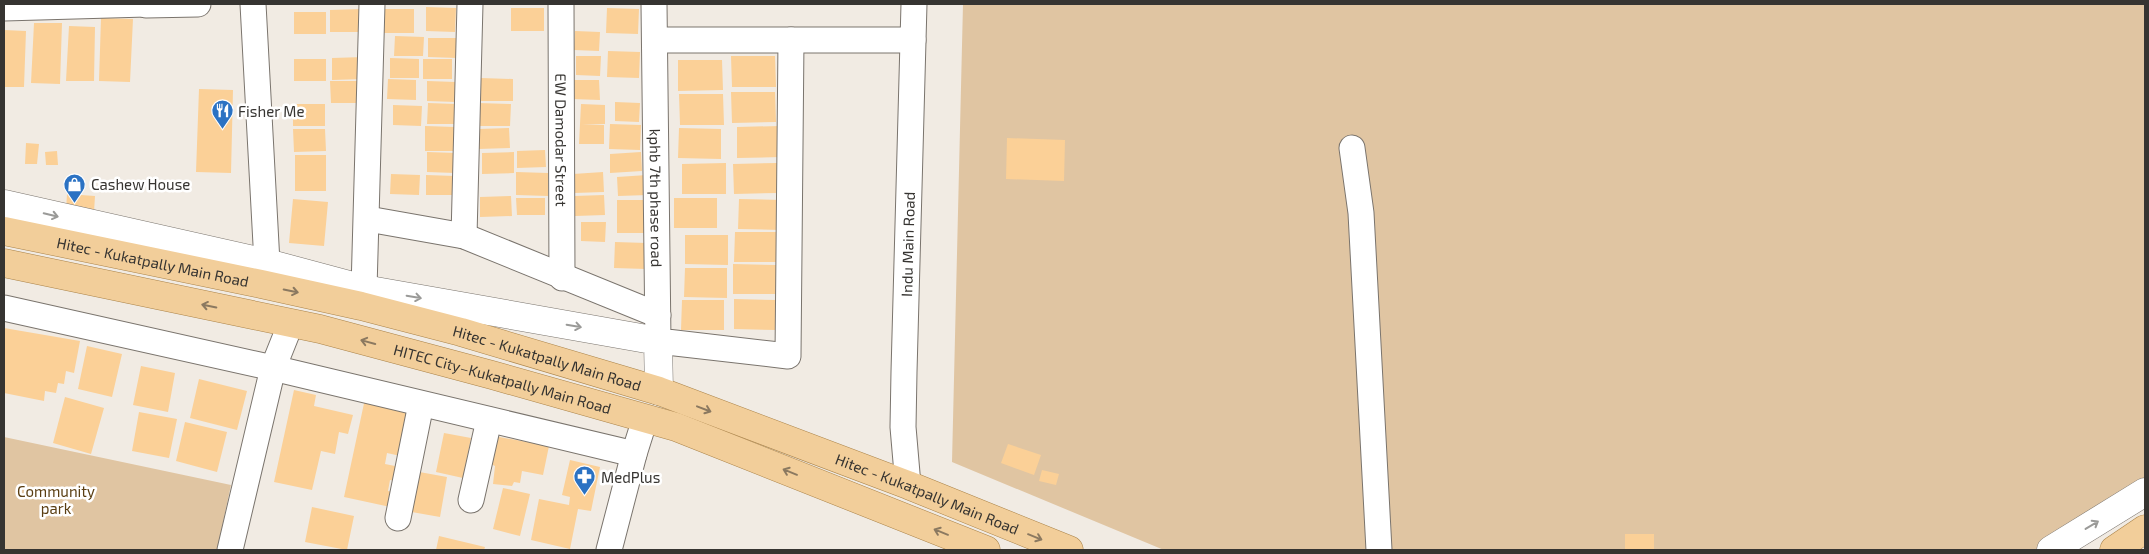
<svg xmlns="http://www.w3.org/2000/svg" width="2149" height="554" viewBox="0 0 2149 554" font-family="'Exo 2',sans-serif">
<rect width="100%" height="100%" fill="#f1ebe3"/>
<path fill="#e0c5a2" d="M963 4H2145V488L2034 550H1164L952 462Z
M4 437 231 485 217 550H4Z"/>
<path fill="#fbd097" d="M426 7 456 8 455 32 426 31Z
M511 8H544V31H511Z
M607 8 639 9 638 34 606 33Z
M362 9V32H330V10Z
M385 9H414V33H384Z
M294 12H326V34H294Z
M101 18 133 19 130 82 99 81Z
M34 23H62L60 84 31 83Z
M69 26 95 27 94 81H66Z
M4 30 26 31 24 87H4Z
M575 31 600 32 599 51 574 50Z
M395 36 424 37 423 56H394Z
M428 38H457V58L428 57Z
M608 51 640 52 639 78 607 77Z
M576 56H601L600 76 576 75Z
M731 56H775L776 87H732Z
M364 57V79L332 80V58Z
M390 58 419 59V78H390Z
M294 59H326V81H294Z
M423 59H452V79H423Z
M678 60H722L723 90 678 91Z
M481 78 513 79V101H481Z
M388 79 416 80V100L387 99Z
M572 80H599L600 100 572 99Z
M330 81H363V103H331Z
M427 81 456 82V102L427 101Z
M199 89 233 90 231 173 196 172Z
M731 92H775L776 122 732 123Z
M679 94H723L724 125H680Z
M615 102 640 103 639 122 615 121Z
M428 103 456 104V124H427Z
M478 103 511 104 510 126H478Z
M293 104H325V126H293Z
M581 104 605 105V124H582L604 125V144H579Z
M393 105 422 106 421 126 393 125Z
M610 124 641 125 640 150 609 149Z
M425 126 455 127V151H425Z
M780 126 781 157 737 158V127Z
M509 128 510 148 478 149V129Z
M679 128 721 129V159L678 158Z
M293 129H325L326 151 294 152Z
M1007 138 1065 140 1064 181 1006 179Z
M26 143 39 144 37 164H25Z
M545 150 546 167 517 168V151Z
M57 151 58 165H46L45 152Z
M427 152 456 153 455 173 427 172Z
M514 152V173L482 174V153Z
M641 152 642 171 610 173V154Z
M295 155H326V191H295Z
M726 163V194H682V164Z
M777 163 778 193 734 194 733 164Z
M516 172 548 173V196L516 195Z
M603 172 604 192 574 193 573 174Z
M391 174 420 175 419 195 390 194Z
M426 175 455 176V195H426Z
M647 175 648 195 618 196 617 177Z
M67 194 95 196 94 212 66 210Z
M604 195 605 215 575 216 574 196Z
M511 196 512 216 480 217V197Z
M516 198H545V215H517Z
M674 198H717V228H674Z
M293 199 328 202 324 246 289 243Z
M739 199 781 200V230L738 229Z
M617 200H646V233H617Z
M581 222H606L605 242 581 241Z
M735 232H777V262H734Z
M685 235H728V265L685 264Z
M615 242 647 243 646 269 614 268Z
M733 264 776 265V294H733Z
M685 268H727V298L684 297Z
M734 299 777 300V330L734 329Z
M682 300H724V330H681Z
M4 328 80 341 74 373 66 371 64 384 58 383 56 393 45 391 44 401 4 393Z
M87 346 122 354 112 397 78 389Z
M141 366 175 373 168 412 133 405Z
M199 379 247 391 237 430 190 418Z
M294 390 316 395 314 406 353 415 348 434 339 432 335 454 321 451 312 490 274 482Z
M366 394 416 405 405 457 387 453 385 464 400 467 397 481 390 480 388 491 398 493 395 508 344 497Z
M65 397 104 408 91 454 53 443Z
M139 412 177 419 169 458 132 451Z
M185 422 227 432 217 472 176 461Z
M444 433 471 438 463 478 436 472Z
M494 436 549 446 543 475 522 471 520 483 514 482 512 486 493 484 495 466 489 463Z
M1008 444 1041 455 1034 475 1001 463Z
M570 460 600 467 591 511 578 509 570 549 531 540 539 499 569 505 570 497 562 495Z
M1042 470 1059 474 1056 485 1039 481Z
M414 471 447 477 440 517 406 511Z
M503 488 530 494 520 536 493 529Z
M312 507 354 516 347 550 305 542Z
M1625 534H1654V550H1625Z
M439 536 485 547 484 550H436Z"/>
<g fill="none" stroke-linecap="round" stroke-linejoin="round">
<defs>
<g id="minor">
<path d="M253 4 267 263 261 283"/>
<path id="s1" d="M561 4 562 278"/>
<path id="s2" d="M654 4 658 341 788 356 791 40H655"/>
<path d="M146 5 198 4"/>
<path d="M4 8 146 4"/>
<path d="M791 40H913"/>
<path d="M1352 148 1361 213 1379 550"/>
<path d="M368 219 464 236 658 315"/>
<path d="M464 236 470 4"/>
<path d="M364 289 372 4"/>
<path d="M4 308 273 368 634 454"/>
<path id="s3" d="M908 485 903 427 904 372 914 4"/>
<path d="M471 500 489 420"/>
<path d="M398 518 421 404"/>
<path d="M230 550 273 368 291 323"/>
<path d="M609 550 634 454 645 419"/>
</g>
<path id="tertiary" d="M4 204 267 263 364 289 658 341 659 391
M2051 550 2145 492"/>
<g id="primary">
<path id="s4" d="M4 231 261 284 361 306 461 332 659 391 908 485 1069 550"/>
<path id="s5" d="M4 263 320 329 492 375 676 427 986 550"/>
<path d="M2114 550 2145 529"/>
</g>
</defs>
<use href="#minor" stroke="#7a746d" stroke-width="27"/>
<use href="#tertiary" stroke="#7a746d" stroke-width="29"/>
<use href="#primary" stroke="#aa8349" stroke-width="29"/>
<use href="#minor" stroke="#fff" stroke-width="25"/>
<use href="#tertiary" stroke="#fff" stroke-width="28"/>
<use href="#primary" stroke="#f2ce9a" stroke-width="28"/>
</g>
<defs><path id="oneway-shaft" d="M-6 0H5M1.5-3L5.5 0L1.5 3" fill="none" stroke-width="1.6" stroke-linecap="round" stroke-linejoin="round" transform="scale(1.25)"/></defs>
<g stroke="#9a9a98">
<use href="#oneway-shaft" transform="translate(51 215) rotate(13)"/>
<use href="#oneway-shaft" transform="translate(414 297) rotate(10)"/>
<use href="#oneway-shaft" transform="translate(574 326) rotate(10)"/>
<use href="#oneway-shaft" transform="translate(2092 525) rotate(-31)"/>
</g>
<g stroke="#8b7960">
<use href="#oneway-shaft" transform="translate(291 291) rotate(12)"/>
<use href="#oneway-shaft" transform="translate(209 306) rotate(-168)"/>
<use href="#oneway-shaft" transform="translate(368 342) rotate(-165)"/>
<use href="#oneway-shaft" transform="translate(704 409) rotate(21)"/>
<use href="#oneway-shaft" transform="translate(790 472) rotate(-158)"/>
<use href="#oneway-shaft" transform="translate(941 532) rotate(-158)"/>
<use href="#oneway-shaft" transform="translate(1035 537) rotate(22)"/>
</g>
<defs>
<symbol id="restaurant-pin" viewBox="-11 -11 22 30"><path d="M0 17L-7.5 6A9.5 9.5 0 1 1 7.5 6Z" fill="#2b72c3" stroke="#fff"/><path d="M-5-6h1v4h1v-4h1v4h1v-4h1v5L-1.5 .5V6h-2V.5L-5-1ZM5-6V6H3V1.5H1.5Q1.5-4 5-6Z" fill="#fff"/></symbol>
<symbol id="shop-pin" viewBox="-11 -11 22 30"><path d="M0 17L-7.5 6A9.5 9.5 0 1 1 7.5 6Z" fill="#2b72c3" stroke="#fff"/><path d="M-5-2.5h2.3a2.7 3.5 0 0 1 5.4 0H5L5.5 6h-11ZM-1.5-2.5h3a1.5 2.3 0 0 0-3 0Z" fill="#fff"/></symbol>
<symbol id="pharmacy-pin" viewBox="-11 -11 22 30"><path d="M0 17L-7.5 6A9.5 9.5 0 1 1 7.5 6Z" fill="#2b72c3" stroke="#fff"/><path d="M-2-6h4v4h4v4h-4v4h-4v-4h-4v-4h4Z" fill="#fff"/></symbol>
</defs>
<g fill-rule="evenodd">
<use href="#restaurant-pin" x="210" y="98" width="25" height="34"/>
<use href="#shop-pin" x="62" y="172" width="25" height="34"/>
<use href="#pharmacy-pin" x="572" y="464" width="25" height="34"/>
</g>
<g text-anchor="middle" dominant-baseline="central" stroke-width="5" stroke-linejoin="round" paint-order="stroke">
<g font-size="15" fill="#363431" stroke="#fff" text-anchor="start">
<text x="238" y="111">Fisher Me</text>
<text x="91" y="184">Cashew House</text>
<text x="601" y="477">MedPlus</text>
</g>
<g font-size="15" fill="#363431" stroke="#fff">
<text stroke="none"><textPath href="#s1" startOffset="136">EW Damodar Street</textPath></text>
<text stroke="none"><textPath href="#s2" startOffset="194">kphb 7th phase road</textPath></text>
<text stroke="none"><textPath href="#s3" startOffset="241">Indu Main Road</textPath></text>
<text stroke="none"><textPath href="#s4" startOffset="152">Hitec - Kukatpally Main Road</textPath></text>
<text stroke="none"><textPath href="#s4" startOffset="558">Hitec - Kukatpally Main Road</textPath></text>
<text stroke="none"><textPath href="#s5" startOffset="512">HITEC City–Kukatpally Main Road</textPath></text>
<text stroke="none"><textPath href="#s4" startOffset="962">Hitec - Kukatpally Main Road</textPath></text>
</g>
<g font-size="15" fill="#5a3e12" stroke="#fff">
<text x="56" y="491">Community<tspan x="56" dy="17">park</tspan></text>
</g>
</g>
<rect width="2149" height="554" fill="none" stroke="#363431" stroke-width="10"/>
</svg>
